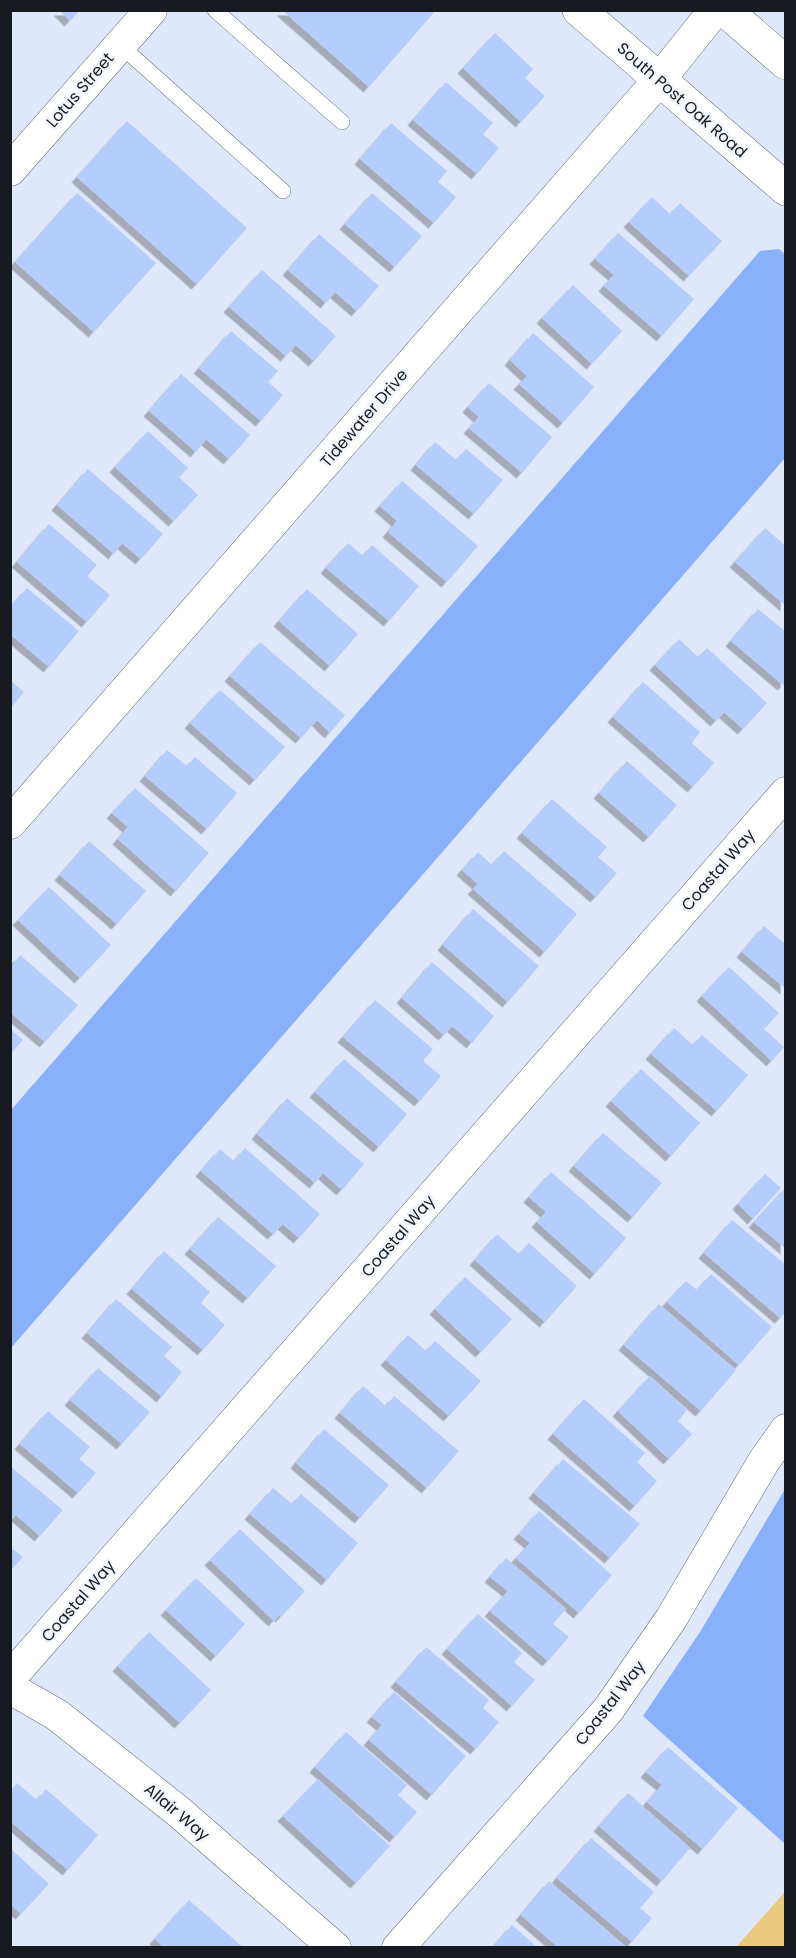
<svg xmlns="http://www.w3.org/2000/svg" width="796" height="1958" viewBox="0 0 796 1958" font-family="Poppins,sans-serif">
<defs>
<filter id="shadow"><feDropShadow dx="-5.5" dy="5.5" stdDeviation="0" flood-color="#0004"/></filter>
</defs>
<rect width="100%" height="100%" fill="#dfe8fa"/>
<path fill="#e9ca7e" d="M785 1892V1947H736Z"/>
<path fill="#89b0fb" d="M779 249 786 255 785 458 11 1348V1110L760 251Z
M785 1489V1844L643 1716 700 1632Z"/>
<path fill="#b5cdfc" filter="url(#shadow)" d="M59 10H80L70 21Z
M282 10H436L369 87Z
M495 33 533 69 525 78 545 96 521 122 463 68Z
M446 82 493 123 483 134 499 148 477 174 413 120Z
M127 121 247 228 197 284 77 177Z
M391 123 447 171 438 182 456 197 434 223 360 159Z
M77 193 156 263 94 332 15 262Z
M372 193 422 236 395 267 345 224Z
M652 197 670 214 680 203 722 241 689 276 629 222Z
M618 233 694 299 662 336 604 286 614 275 595 259Z
M319 234 379 286 357 311 335 292 326 303 288 270Z
M262 270 336 336 314 361 296 345 286 356 229 307Z
M573 285 622 331 592 364 542 318Z
M231 331 278 371 268 382 283 395 261 421 199 368Z
M533 333 594 387 563 423 519 384 527 376 510 360Z
M181 374 250 435 229 459 206 439 196 452 149 411Z
M489 383 552 437 522 473 469 428 479 417 468 407Z
M148 431 188 468 179 477 198 495 174 521 115 467Z
M435 442 456 460 466 449 503 480 474 514 416 465Z
M88 469 163 534 141 559 122 543 114 554 57 505Z
M402 481 478 546 447 582 388 532 397 521 380 506Z
M49 524 97 565 87 576 110 595 87 622 17 562Z
M765 528 786 546V606L735 562Z
M348 543 363 556 372 545 419 586 389 621 326 568Z
M27 588 79 631 49 667 10 634V607Z
M307 589 358 634 330 666 279 621Z
M758 609 786 632V682L783 685 731 641Z
M679 639 698 657 707 648 767 703 743 729 724 712 716 721 655 665Z
M260 642 345 715 330 733 317 720 301 738 230 676Z
M10 680 24 692 10 709Z
M643 682 700 732 692 743 714 763 693 787 613 717Z
M220 690 285 747 255 780 190 723Z
M167 750 187 766 195 757 237 793 207 829 145 776Z
M627 761 677 805 649 837 599 793Z
M135 788 209 853 176 891 118 839 128 827 112 813Z
M552 799 607 847 598 857 617 873 596 897 522 833Z
M89 841 146 891 117 924 60 875Z
M504 851 577 914 545 952 473 889 478 884 462 870 478 852 492 865Z
M49 887 111 945 80 978 18 920Z
M473 909 539 966 508 1002 443 945Z
M764 926 784 943 786 941V989L742 952Z
M20 955 78 1005 45 1042 10 1012V964L12 966Z
M432 962 494 1016 472 1043 452 1026 444 1035 402 998Z
M729 967 779 1013 764 1029 784 1047 772 1061 702 996Z
M375 1000 433 1049 423 1061 441 1076 420 1101 343 1037Z
M674 1028 693 1045 702 1035 748 1075 717 1111 651 1054Z
M10 1029 23 1040 10 1054Z
M344 1059 407 1114 379 1147 315 1092Z
M641 1069 700 1123 671 1156 611 1101Z
M287 1098 364 1164 342 1190 323 1173 315 1183 257 1134Z
M603 1133 662 1183 633 1217 574 1166Z
M245 1148 320 1214 299 1238 283 1224 273 1234 201 1171 220 1149 234 1161Z
M551 1172 626 1238 595 1274 537 1222 546 1212 529 1197Z
M765 1174 781 1188 753 1219 738 1204Z
M786 1187V1249L754 1222Z
M218 1217 276 1266 248 1298 190 1249Z
M732 1220 786 1265V1312L780 1318 704 1253Z
M497 1234 519 1254 529 1243 577 1286 545 1322 475 1260Z
M164 1251 210 1292 201 1303 225 1325 203 1350 132 1289Z
M711 1274 772 1327 739 1365 667 1302 686 1281 697 1290Z
M465 1277 512 1319 481 1352 435 1309Z
M116 1299 172 1347 164 1356 182 1372 162 1397 87 1333Z
M659 1304 736 1370 701 1411 624 1345Z
M408 1335 426 1351 435 1341 481 1381 449 1416 386 1360Z
M98 1368 150 1412 122 1444 70 1400Z
M650 1376 687 1410 678 1421 692 1434 669 1459 618 1411Z
M363 1386 386 1406 394 1396 459 1451 427 1488 340 1413Z
M584 1399 645 1453 637 1462 657 1481 635 1506 553 1434Z
M48 1411 90 1447 79 1459 96 1473 78 1493 20 1444Z
M324 1429 389 1485 360 1518 296 1463Z
M563 1459 640 1524 610 1558 534 1493Z
M10 1466 63 1510 40 1536 16 1515 10 1521Z
M273 1488 292 1504 301 1494 358 1543 327 1580 250 1514Z
M539 1511 612 1575 579 1613 516 1558 530 1543 519 1534Z
M240 1529 305 1591 281 1617 279 1615 274 1621 210 1560Z
M10 1547 23 1557 10 1571Z
M506 1558 566 1609 553 1624 569 1637 548 1661 490 1611 508 1591 490 1577Z
M196 1578 245 1624 216 1656 166 1610Z
M478 1614 522 1653 514 1662 535 1680 512 1706 447 1649Z
M149 1632 211 1690 180 1723 118 1666Z
M426 1647 489 1700 483 1708 499 1722 476 1749 396 1682Z
M394 1692 466 1756 432 1795 369 1740 382 1725 372 1717Z
M346 1732 407 1785 398 1795 417 1812 395 1837 315 1767Z
M668 1747 738 1808 703 1849 647 1802 662 1785 646 1772Z
M318 1779 390 1846 356 1883 283 1816Z
M17 1783 37 1800 46 1789 98 1835 68 1870 10 1821V1791Z
M628 1793 690 1848 662 1881 599 1826Z
M591 1838 654 1892 640 1908 652 1918 632 1942 557 1878Z
M10 1848 49 1884 21 1914 10 1904Z
M549 1881 627 1948H559L521 1915Z
M189 1900 244 1948H164L155 1939Z
M512 1925 538 1948H492Z"/>
<g fill="none" stroke-linecap="round" stroke-linejoin="round">
<defs>
<path id="lane" d="M215 10 342 122
M120 45 283 191"/>
<path id="street" d="M10 170 151 10
M10 823 659 80 715 10
M10 1678 786 793
M10 1688 57 1715 179 1812 335 1948
M398 1948 608 1710 671 1619 764 1461 786 1430"/>
<path id="secondary" d="M579 10 786 189
M725 10 786 63"/>
</defs>
<use href="#lane" stroke="#646c7c" stroke-width="16"/>
<use href="#street" stroke="#646c7c" stroke-width="33"/>
<use href="#secondary" stroke="#646c7c" stroke-width="34"/>
<use href="#lane" stroke="#fff" stroke-width="15"/>
<use href="#street" stroke="#fff" stroke-width="32"/>
<use href="#secondary" stroke="#fff" stroke-width="33"/>
</g>
<g text-anchor="middle" dominant-baseline="central" stroke-width="5" stroke-linejoin="round" paint-order="stroke">
<g font-size="16" fill="#171b21" stroke="#f1f5fc">
<text transform="translate(80 90) rotate(-49)">Lotus Street</text>
<text transform="translate(682 100) rotate(41)">South Post Oak Road</text>
<text transform="translate(364 418) rotate(-49)">Tidewater Drive</text>
<text transform="translate(718 870) rotate(-49)">Coastal Way</text>
<text transform="translate(398 1236) rotate(-49)">Coastal Way</text>
<text transform="translate(78 1601) rotate(-49)">Coastal Way</text>
<text transform="translate(610 1703) rotate(-52)">Coastal Way</text>
<text transform="translate(177 1812) rotate(40)">Allair Way</text>
</g>
</g>
<rect width="796" height="1958" fill="none" stroke="#171b21" stroke-width="24"/>
</svg>
